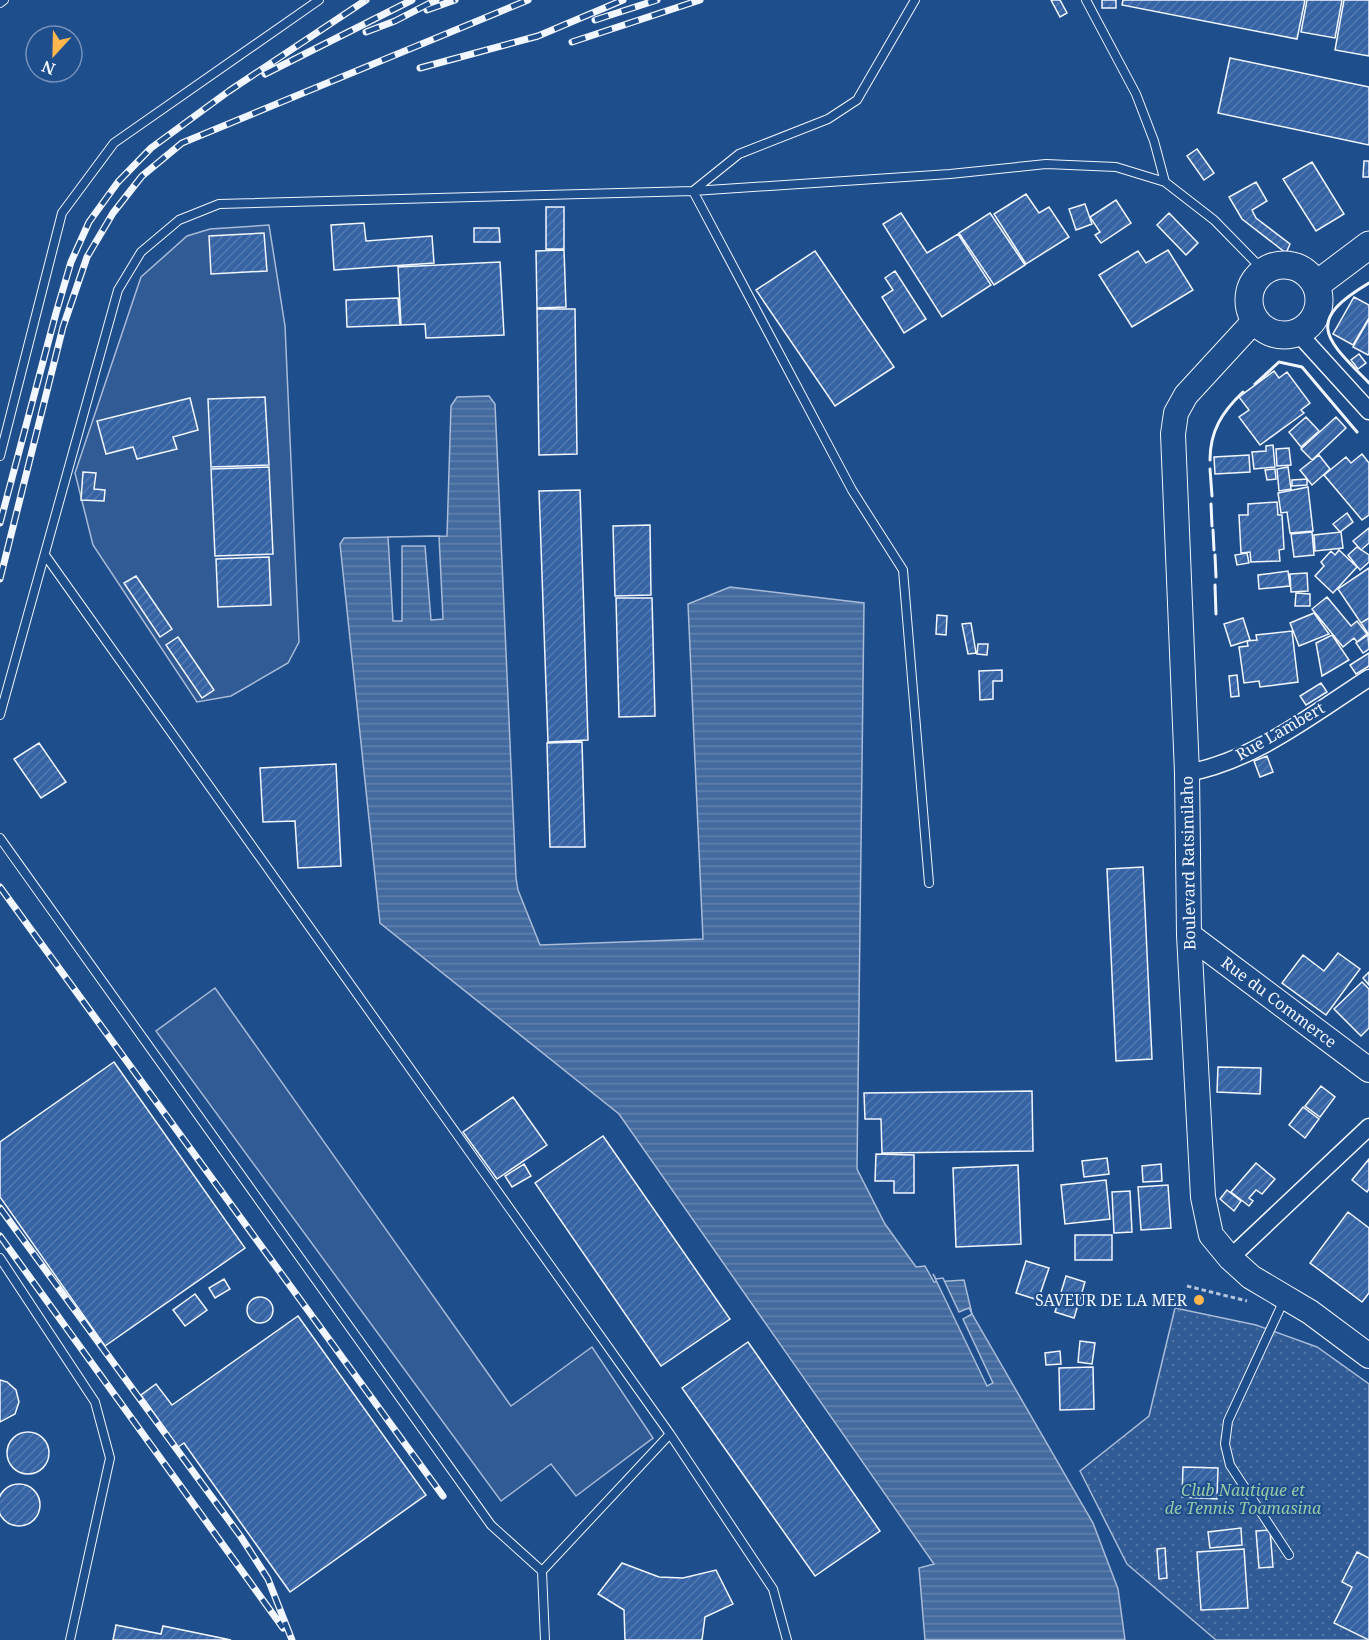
<svg xmlns="http://www.w3.org/2000/svg" width="1369" height="1640" viewBox="0 0 1369 1640" font-family="'Noto Serif',serif">
<defs>
<pattern id="park-dots" width="8" height="8" patternUnits="userSpaceOnUse" patternTransform="scale(1.5)"><rect width="8" height="8" fill="#305b95"/><path d="M2 2h.1M6 6h.1" fill="none" stroke="#4e73a5" stroke-width="1.8" stroke-linecap="round"/></pattern>
<pattern id="water-rules" width="6" height="5" patternUnits="userSpaceOnUse" patternTransform="scale(1.5)"><rect width="6" height="5" fill="#446ba0"/><path d="M0 2.5h6" fill="none" stroke="#5f81ae"/></pattern>
<pattern id="building-hatch" width="6" height="6" patternUnits="userSpaceOnUse" patternTransform="scale(1.5)"><rect width="6" height="6" fill="#3563a3"/><path d="M-1 1l2-2M0 6l6-6M5 7l2-2" fill="none" stroke="#537ab1"/></pattern>
</defs>
<rect width="100%" height="100%" fill="#1f4e8c"/>
<path fill="#305b95" stroke="#a8bbd7" stroke-width="1.5" d="M269 225 285 326 299 642 288 663 231 696 197 702 93 545 75 473 141 277 187 236 210 229Z
M215 988 511 1406 592 1347 653 1438 576 1496 551 1464 501 1501 156 1031Z"/>
<path fill="url(#park-dots)" stroke="#a8bbd7" stroke-width="1.5" d="M1175 1308 1256 1325 1317 1347 1369 1384V1640H1216L1127 1564 1080 1471 1149 1416Z"/>
<path fill="url(#water-rules)" stroke="#a8bbd7" stroke-width="1.5" d="M489 396 495 404 516 878 518 890 540 945 703 939 688 604 730 587 864 603 857 1169 885 1224 916 1267 925 1266 934 1282 964 1280 972 1314 1093 1523 1118 1589 1125 1640H925L919 1568 934 1564 619 1114 380 923 340 544 344 538 447 536 451 406 457 397Z"/>
<path fill="#1f4e8c" stroke="#a8bbd7" stroke-width="1.5" d="M439 536 443 619 431 620 425 546H402V621H393L388 537Z
M933 1274 936 1279 943 1278 959 1312 969 1308 972 1314 963 1319 993 1383 987 1386Z"/>
<path fill="url(#building-hatch)" stroke="#f2f6ff" stroke-width="1.5" d="M1051 0H1060L1067 13 1060 17Z
M1102 0H1116V8H1102Z
M1123 0H1305L1297 39 1122 5Z
M1307 0H1342L1335 38 1301 32Z
M1344 0H1369V56L1335 50Z
M1230 58 1369 87V145L1218 113Z
M1197 149 1214 173 1204 180 1187 156Z
M1364 161H1369V177H1363Z
M1312 162 1344 214 1316 231 1283 179Z
M1256 182 1267 201 1252 210 1256 218 1290 244 1286 253 1242 219 1229 197Z
M1026 194 1039 213 1049 207 1069 237 1026 264 994 214Z
M1116 200 1131 223 1101 243 1095 235 1100 232 1090 217Z
M1085 204 1092 224 1076 230 1069 209Z
M546 207H564V249H546Z
M901 213 927 253 958 234 991 285 942 317 883 224Z
M990 213 1025 265 994 285 959 233Z
M1169 213 1198 243 1186 255 1157 225Z
M364 223 366 241 432 236 434 263 334 270 331 225Z
M474 228H499L500 242H474Z
M264 233 267 271 211 274 209 236Z
M564 250 566 307 537 308 536 251Z
M1168 250 1193 290 1132 327 1099 275 1138 251 1146 263Z
M815 251 894 367 835 406 756 290Z
M500 262 504 335 426 338 425 324 401 325 398 267Z
M895 271 926 319 904 333 882 297 893 290 885 278Z
M1354 297 1369 305V318L1353 345 1333 334Z
M398 298 400 325 347 327 346 300Z
M537 309H575L577 454 539 455Z
M1369 319V353L1368 355 1353 347Z
M1359 354 1366 363 1358 369 1351 360Z
M1274 371 1279 378 1287 372 1310 403 1301 410 1304 413 1260 445 1239 417 1249 410 1239 397Z
M265 397 269 465 211 467 208 399Z
M190 398 198 430 173 437 177 449 137 459 133 447 106 454 97 421Z
M1306 417 1319 431 1301 447 1289 432Z
M1336 417 1346 428 1312 460 1301 449Z
M1273 445 1275 467 1254 469 1252 452 1266 451V446Z
M1289 448 1291 465 1277 466 1276 449Z
M1362 454 1369 463V515L1362 520 1324 475 1346 457 1351 463Z
M1249 455 1250 472 1215 474 1214 457Z
M1319 455 1330 469 1312 485 1300 470Z
M269 467 273 554 215 556 211 469Z
M1288 467 1291 489 1279 491 1277 469Z
M1275 469 1276 479 1267 480 1265 470Z
M83 472 96 473 94 489 105 490 104 501 81 500Z
M1307 479V485L1292 486V480Z
M1308 487 1313 531 1290 533 1287 512 1281 513 1278 493Z
M580 490 588 740 548 742 539 491Z
M1277 502 1278 515H1282L1284 549 1279 550 1280 561 1251 562 1250 552 1241 553 1239 515H1248V504Z
M1347 513 1353 522 1340 532 1333 524Z
M650 525 651 595 615 596 613 526Z
M1369 528V543L1361 550 1353 541Z
M1312 532 1314 555 1294 557 1291 534Z
M1341 532 1343 548 1315 551 1314 535Z
M1357 547 1369 555V562L1360 570 1348 555Z
M1339 550 1357 567 1333 593 1315 576 1324 566 1321 562 1331 551 1335 555Z
M1247 553 1249 563 1237 565 1235 555Z
M269 557 271 605 218 607 216 559Z
M1369 568V618L1361 623 1338 589Z
M1288 571 1290 586 1259 589 1258 575Z
M1307 573 1308 591 1291 592 1290 574Z
M136 576 172 629 160 637 124 583Z
M1296 593 1310 594V606H1295Z
M1327 597 1351 626 1357 621 1367 634 1357 642 1354 638 1343 647 1312 609Z
M616 598H652L655 716 619 717Z
M1314 613 1329 634 1299 646 1290 623Z
M937 615 947 616 946 635 936 634Z
M1243 618 1250 640 1231 646 1224 624Z
M1369 618V635L1361 623Z
M971 623 976 653 968 654 962 624Z
M1292 631 1298 682 1260 687 1259 681 1244 683 1239 647 1248 646 1247 641 1257 640 1256 635Z
M1332 635 1349 660 1322 676 1316 643Z
M1368 635 1369 649 1363 653 1356 643Z
M178 637 214 690 202 698 166 645Z
M978 644H988L987 655 977 654Z
M1369 653V666L1356 674 1350 665Z
M1002 670V681H993V699L980 700 979 671Z
M1237 675 1239 696 1231 697 1229 676Z
M1321 683 1327 692 1306 705 1300 696Z
M582 742 585 847H550L547 743Z
M39 743 66 782 41 798 14 759Z
M1267 756 1273 772 1260 777 1254 761Z
M336 764 341 866 298 868 295 821 263 822 260 768Z
M1143 867 1152 1059 1116 1061 1107 869Z
M1338 953 1360 969 1326 1015 1282 983 1303 955 1324 971Z
M1369 972V985L1363 978Z
M1362 982 1369 989V1028L1361 1036 1334 1009Z
M114 1062 245 1248 105 1346 0 1197V1142Z
M1218 1067 1261 1068 1260 1094 1217 1092Z
M1321 1086 1335 1097 1320 1117 1305 1106Z
M1032 1091 1033 1151 882 1153 881 1119H865L864 1093Z
M513 1097 547 1145 497 1179 463 1132Z
M1303 1107 1319 1119 1305 1138 1289 1125Z
M603 1136 730 1319 661 1366 535 1183Z
M876 1154 914 1155V1193H894V1181H875Z
M1107 1158 1109 1174 1084 1177 1082 1161Z
M1369 1159V1189L1367 1192 1352 1180Z
M1256 1163 1275 1179 1262 1194 1256 1190 1249 1198 1253 1201 1249 1206 1231 1192Z
M524 1164 531 1176 512 1187 505 1176Z
M1161 1164 1162 1181 1143 1182 1142 1166Z
M1018 1165 1021 1244 956 1247 953 1168Z
M1106 1180 1110 1219 1065 1224 1061 1185Z
M1168 1185 1171 1228 1141 1230 1138 1187Z
M1227 1190 1241 1201 1234 1211 1220 1199Z
M1130 1191 1132 1232 1114 1233 1112 1192Z
M1348 1212 1369 1228V1293L1362 1302 1310 1263Z
M1075 1235H1112V1260H1075Z
M1026 1261 1049 1268 1038 1300 1016 1293Z
M1066 1276 1085 1282 1074 1318 1055 1312Z
M224 1279 230 1289 215 1298 209 1288Z
M195 1294 207 1310 185 1326 173 1310Z
M247 1310a13 13 0 1 1 26 0a13 13 0 1 1-26 0Z
M298 1316 426 1495 290 1592 184 1443 178 1447 141 1395 156 1384 172 1405Z
M1080 1341 1095 1343 1092 1364 1078 1362Z
M748 1342 880 1531 815 1576 682 1388Z
M1060 1351 1061 1364 1046 1365 1045 1353Z
M1093 1367 1094 1409 1060 1410 1059 1368Z
M0 1380 7 1382 16 1390 19 1402 15 1414 0 1422Z
M7 1453a21 21 0 1 1 42 0a21 21 0 1 1-42 0Z
M1183 1467 1218 1468 1217 1499 1182 1497Z
M-2 1505a21 21 0 1 1 42 0a21 21 0 1 1-42 0Z
M1241 1528 1242 1545 1210 1548 1208 1532Z
M1270 1530 1273 1567 1259 1568 1256 1531Z
M1165 1548 1167 1578 1159 1579 1157 1549Z
M1244 1549 1248 1608 1201 1610 1197 1552Z
M1357 1552 1369 1558V1640L1334 1623 1352 1587 1342 1582Z
M622 1563 659 1577 683 1578 716 1570 733 1604 705 1617 702 1640H625L624 1610 598 1594Z
M116 1625 161 1634 163 1626 231 1640H113Z"/>
<g fill="none" stroke-linecap="round" stroke-linejoin="round">
<defs>
<path id="lane" d="M915 0 857 100 828 119 739 154 693 191 852 490 903 570 929 883
M1086 0 1136 94 1154 141 1165 182
M0 3 4 0
M0 456 62 213 114 143 319 0
M45 555 670 1434 773 1589 787 1640
M0 715 118 290 141 252 179 220 219 204 693 191 950 174 1046 164 1116 167 1165 182 1214 220 1264 271
M0 838 491 1525 542 1571
M0 1258 95 1402 110 1458 70 1640
M1284 1300 1228 1421 1225 1444 1230 1465 1289 1555
M545 1640 542 1571 670 1434"/>
<path id="street" d="M1298 333 1369 411
M1187 773C1254 761 1313 714 1369 678
M1230 1258 1369 1127"/>
<path id="secondary" d="M1255 320 1186 395 1176 413 1173 434 1187 773 1189 935 1203 1197 1211 1235 1230 1258 1251 1277 1310 1312 1369 1356
M1189 935 1369 1070"/>
<path id="primary" d="M1249 300a35 35 0 1 1 70 0a35 35 0 1 1-70 0Z
M1316 285 1369 245"/>
</defs>
<use href="#lane" stroke="#f2f6ff" stroke-width="10"/>
<use href="#street" stroke="#f2f6ff" stroke-width="19"/>
<use href="#secondary" stroke="#f2f6ff" stroke-width="26"/>
<use href="#primary" stroke="#f2f6ff" stroke-width="29"/>
<path stroke="#b3c4dc" stroke-width="3" stroke-dasharray="4.5 3" stroke-linecap="butt" d="M1187 1286 1247 1301"/>
<use href="#lane" stroke="#1f4e8c" stroke-width="8"/>
<use href="#street" stroke="#1f4e8c" stroke-width="16"/>
<use href="#secondary" stroke="#1f4e8c" stroke-width="24"/>
<use href="#primary" stroke="#1f4e8c" stroke-width="27"/>
<defs>
<path id="rail" d="M427 10 455 0
M595 20 657 0
M366 32 395 21 436 0
M572 42 700 0
M420 68 538 36 623 0
M265 74 412 0
M0 523 56 313 71 262 89 222 118 182 151 148 229 91 366 0
M0 579 63 327 87 257 113 213 142 176 182 143 528 0
M0 887 443 1496
M0 1208 241 1537 268 1579 292 1640
M0 1236 283 1628"/>
</defs>
<use href="#rail" stroke="#f2f6ff" stroke-width="7"/>
<use href="#rail" stroke="#1f4e8c" stroke-width="4.5" stroke-dasharray="14" stroke-linecap="butt"/>
<path stroke="#f2f6ff" stroke-width="3" d="M1369 283C1303 322 1326 339 1369 383
M1255 384 1279 362 1302 367 1357 432
M1210 460C1210 431 1222 412 1243 392
M1210 469 1212 496
M1211 504 1212 526
M1213 530 1214 550
M1215 555 1216 577
M1215 585 1216 614"/>
</g>
<circle fill="#ffb74d" stroke="#1f4e8c" stroke-width="2" cx="1199" cy="1300" r="6"/>
<g text-anchor="middle" dominant-baseline="central" stroke-width="4.5" stroke-linejoin="round" paint-order="stroke">
<g font-size="16" fill="#f2f6ff" stroke="#1f4e8c">
<text transform="translate(1280 731) rotate(-30)">Rue Lambert</text>
<text transform="translate(1188 863) rotate(-91)">Boulevard Ratsimilaho</text>
<text transform="translate(1279 1002) rotate(37)">Rue du Commerce</text>
</g>
<g font-size="16" fill="#f2f6ff" stroke="#1f4e8c" text-anchor="end">
<text x="1187" y="1300">SAVEUR DE LA MER</text>
</g>
<g font-size="16" font-style="italic" fill="#97c8a6" stroke="#1f4e8c">
<text x="1243" y="1490">Club Nautique et<tspan x="1243" dy="18">de Tennis Toamasina</tspan></text>
</g>
</g>
<g transform="translate(54 54) rotate(202)"><circle r="28" fill="#1f4e8c" stroke="#7391ba" stroke-width="1.5"/>
<path d="M0-4.5L10 22L0 15L-10 22Z" fill="#ffb74d"/>
<text y="-9" font-size="16" font-weight="bold" text-anchor="middle" fill="#f2f6ff">N</text>
</g>
</svg>
